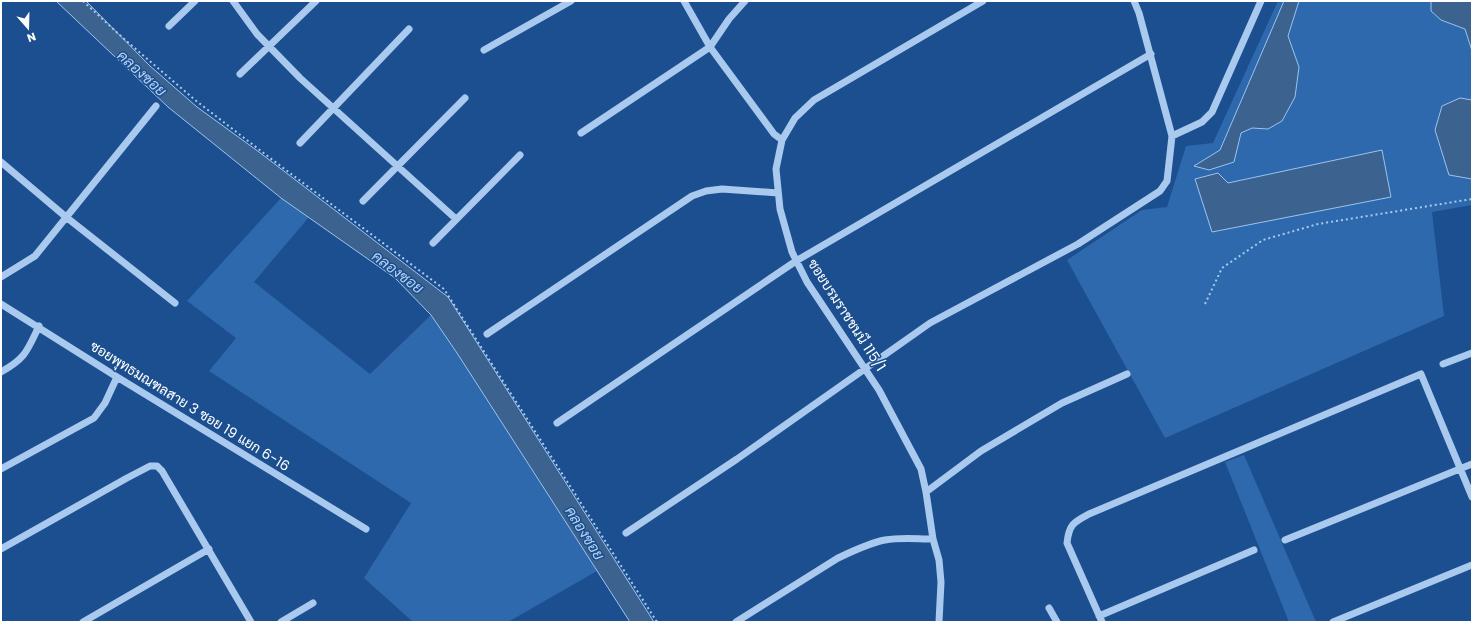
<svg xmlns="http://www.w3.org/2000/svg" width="1473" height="623" viewBox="0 0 1473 623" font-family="Poppins,Sarabun,sans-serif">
<rect width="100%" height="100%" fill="#1b4f8f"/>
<path fill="#2e69ad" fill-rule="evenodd" d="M1278 1H1284L1220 150 1195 166 1233 162 1241 133 1252 128 1268 129 1299 67 1288 36 1299 1H1431V11L1441 20 1465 29 1472 51V100L1460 98 1449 175 1472 179V205L1432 212 1444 316 1165 438 1067 260 1142 210 1167 207 1186 146 1213 143ZM1382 150 1391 196 1212 232 1228 183Z
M281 198 309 217 254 282 370 374 431 315 457 353 597 571 508 622H413L364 578 411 503 209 371 236 338 187 301Z
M1244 455 1316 622H1289L1225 462Z"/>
<path fill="#3c6290" stroke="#9cc4f0" d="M56 1H86L150 66 197 107 259 152 448 297 654 622H630L457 353 431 315 395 278 281 198 168 107Z
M1284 1H1299L1288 36 1299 67 1295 97 1282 121 1268 129 1252 128 1241 133 1234 162 1209 170 1194 166 1220 150Z
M1431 1H1472V51L1465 29 1441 20 1431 11Z
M1460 98 1472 100V179L1449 175 1435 130 1442 106Z
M1382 150 1391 197 1212 232 1195 179 1218 173 1228 183Z"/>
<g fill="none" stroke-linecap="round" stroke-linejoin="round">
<path stroke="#a9c9ee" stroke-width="2" stroke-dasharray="2 3" stroke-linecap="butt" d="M83 1 123 38 195 100 274 161 444 289 657 622
M1205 304 1222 268 1263 240 1318 224 1472 199"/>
<path stroke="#a9c9ee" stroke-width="7" d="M233 1 257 34 300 78 456 219
M684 1 710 47 774 134 782 140
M169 26 195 1
M484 50 571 1
M240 74 316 1
M581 133 710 47 729 19 745 1
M1172 136 1202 122 1212 112 1261 1
M300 143 409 29
M1 162 66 217 175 303
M363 201 465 98
M433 243 520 155
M1 277 35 256 156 106
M1 304 117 377 366 529
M487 334 692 196 706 191 722 189 778 193
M1443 364 1472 353
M1 372C26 358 27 351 39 326
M557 423 796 261 1151 54
M1 469 94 418 105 403 117 377
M926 492 981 451 1062 403 1127 374
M626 533 737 459 930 323 1078 244 1160 191 1167 181 1172 136 1139 13 1134 1
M1285 540 1472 464
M1 549 127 478 150 466H157L162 471 251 622
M1049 608 1057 622
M1099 616 1254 550
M83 622 209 549
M281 622 313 603
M736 622 838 558C853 551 869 543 885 540 901 537 917 539 933 539
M939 622 941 582 939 560 933 539 926 492 921 469 879 390 807 282 792 252 780 209 776 169 782 140 795 118 814 100 983 1
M1102 622 1067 543C1069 524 1074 522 1089 514L1421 374 1472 497
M1333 622 1472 565"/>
</g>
<g text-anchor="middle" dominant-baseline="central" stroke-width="3" stroke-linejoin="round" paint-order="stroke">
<g font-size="14" fill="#fff" stroke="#1b4f8f">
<text transform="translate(847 315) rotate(57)">ซอยบรมราชชนนี 115/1</text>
<text transform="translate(190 406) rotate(32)">ซอยพุทธมณฑลสาย 3 ซอย 19 แยก 6-16</text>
</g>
<g font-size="15" font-style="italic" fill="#b5d3f5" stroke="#1b4f8f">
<text transform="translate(142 73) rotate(42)">คลองซอย</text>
<text transform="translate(398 272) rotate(37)">คลองซอย</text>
<text transform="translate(585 533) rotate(58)">คลองซอย</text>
</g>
</g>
<rect width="1473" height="623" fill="none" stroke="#ffffff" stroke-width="4"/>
<g transform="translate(28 28) rotate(160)" stroke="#1b4f8f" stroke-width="3" paint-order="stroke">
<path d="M0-3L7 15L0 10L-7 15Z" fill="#ffffff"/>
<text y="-6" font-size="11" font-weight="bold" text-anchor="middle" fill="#ffffff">N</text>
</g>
</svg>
